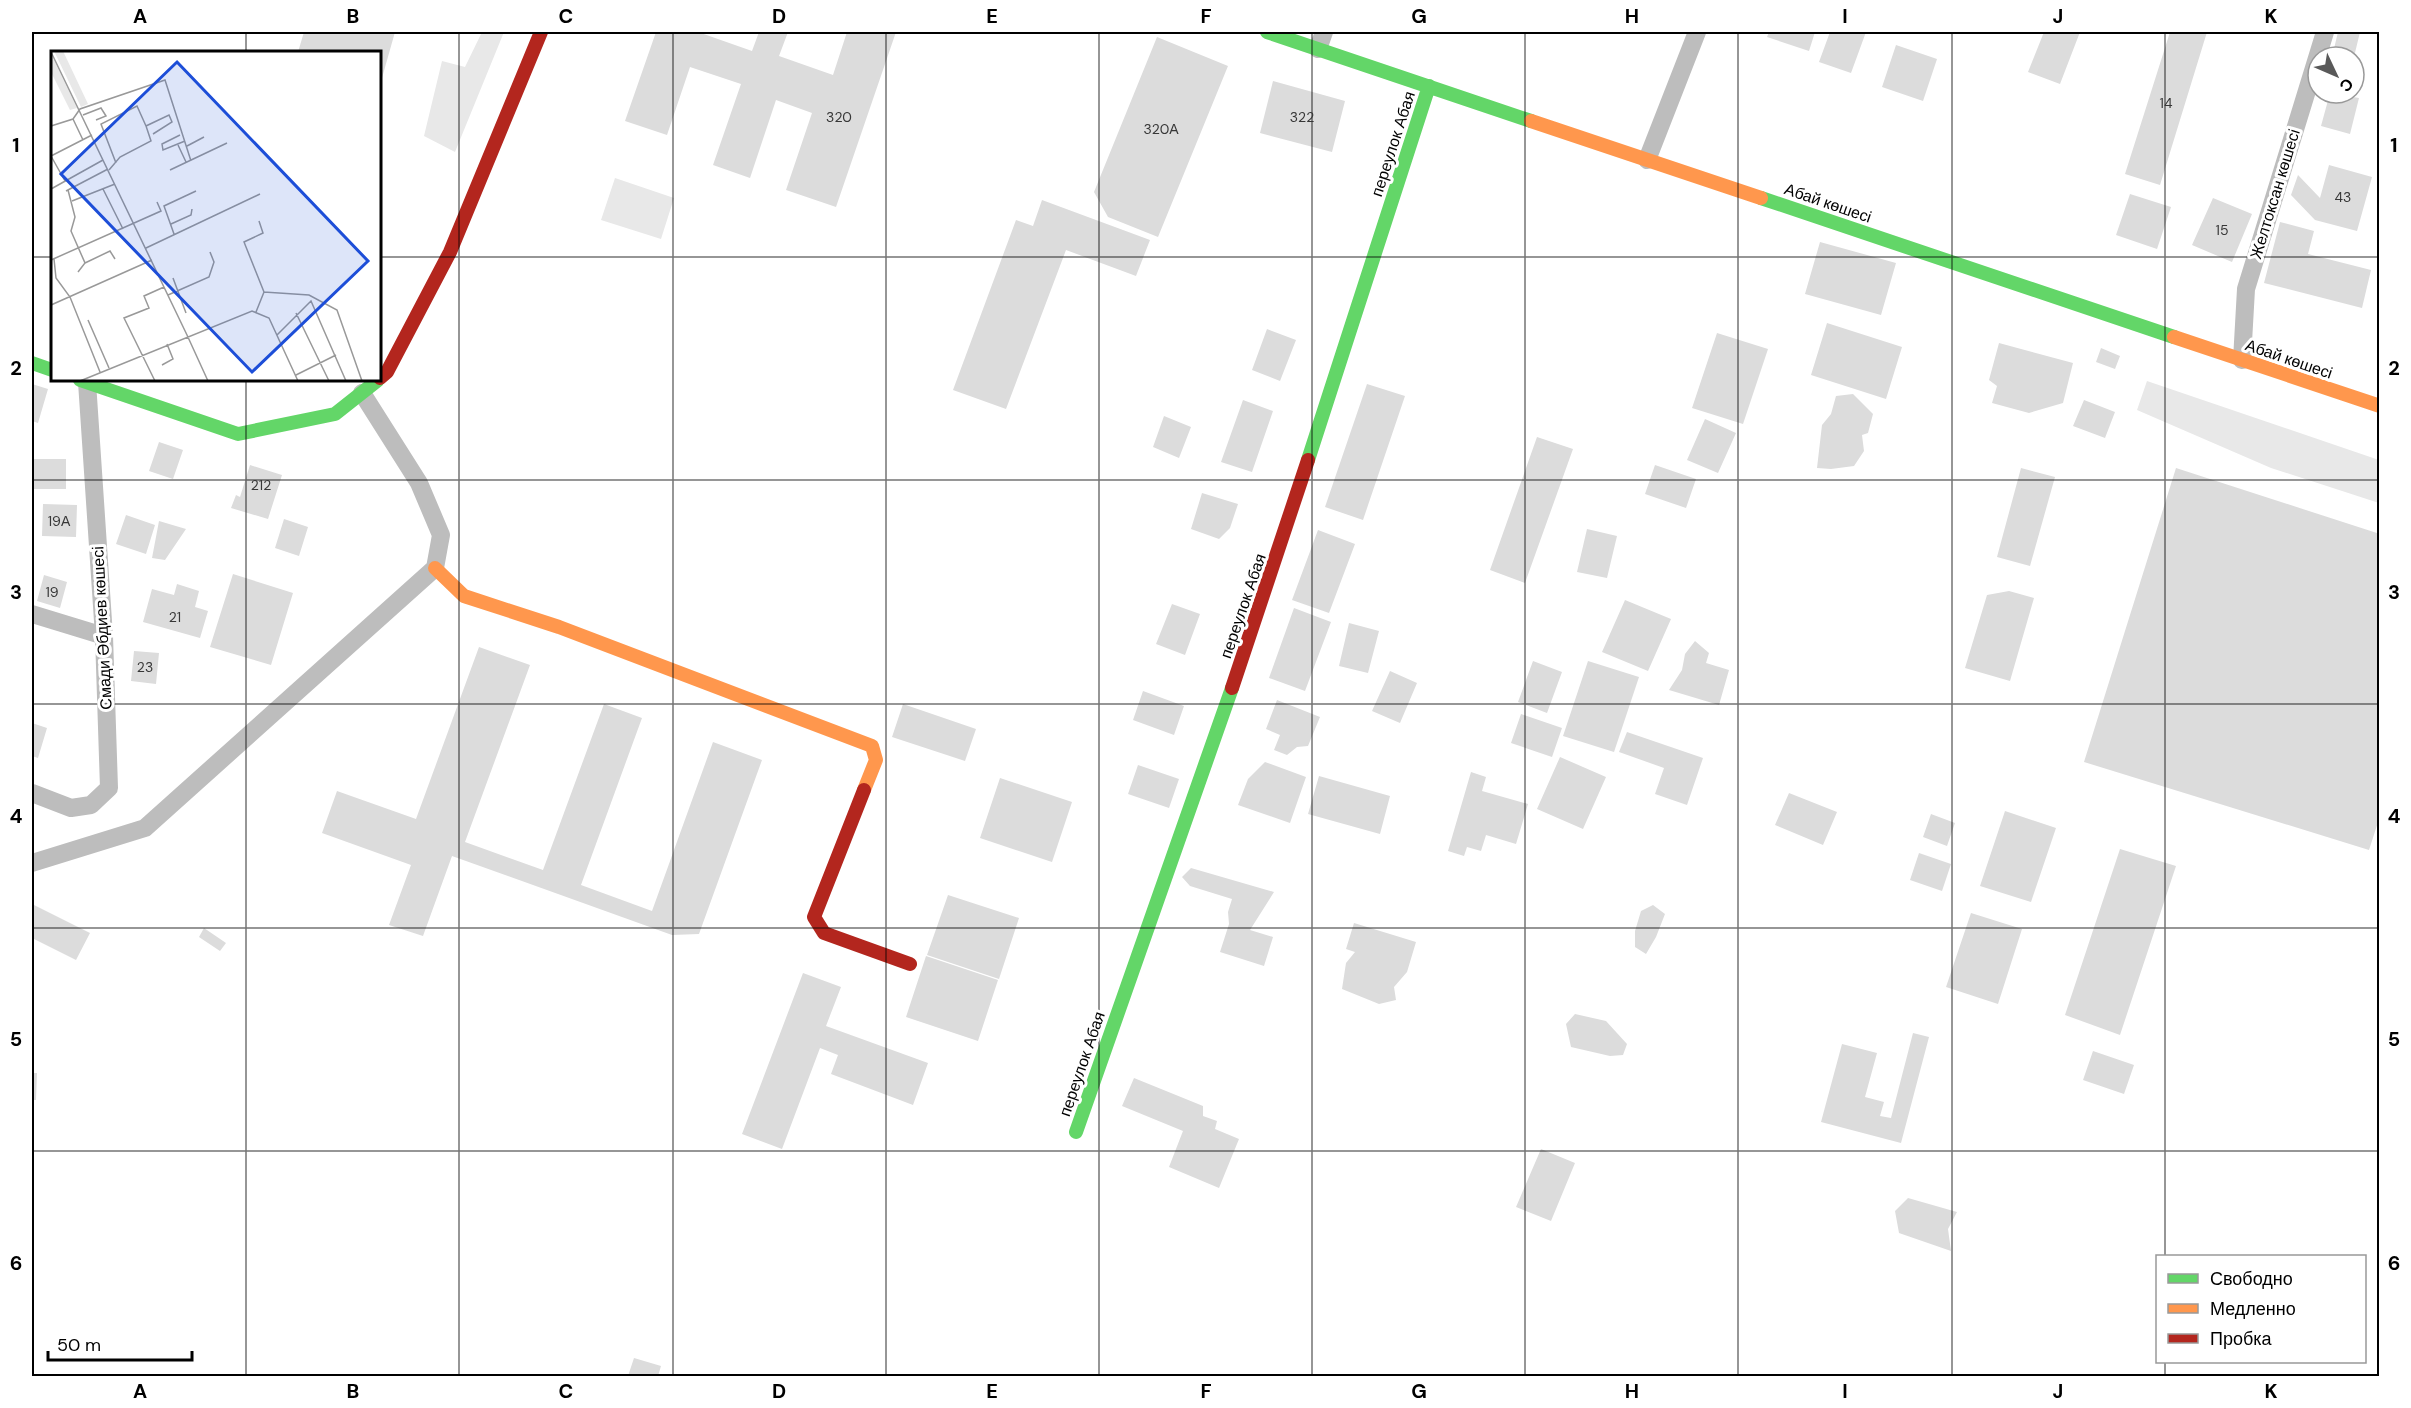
<svg xmlns="http://www.w3.org/2000/svg" width="2411" height="1408" viewBox="0 0 2411 1408" font-family="'DM Sans',sans-serif">
<rect width="100%" height="100%" fill="#fff"/>
<path fill="#e8e8e8" d="M482 32H504L455 152 424 136 442 61 465 67Z
M615 178 674 198 661 239 601 220Z
M2147 381 2379 460V503L2271 468 2137 410Z"/>
<path fill="#dcdcdc" d="M304 32H395L380 85V52H298Z
M656 32H698L752 51 759 32H788L779 56 833 75 847 32H896L836 207 786 190 812 113 776 100 750 178 713 165 741 84 690 67 667 135 625 121Z
M1769 32H1815L1809 51 1767 37Z
M1830 32H1866L1851 73 1819 62Z
M2044 32H2080L2060 84 2028 72Z
M2170 32H2207L2160 185 2125 174Z
M2338 32H2360L2354 57H2332Z
M1157 37 1228 66 1158 237 1108 217 1094 192Z
M1896 45 1937 59 1923 101 1882 87Z
M1273 81 1345 101 1332 152 1260 133Z
M2330 93 2359 98 2350 134 2321 126Z
M2329 165 2372 177 2357 231 2315 220 2291 195 2298 175 2320 198Z
M2130 194 2171 207 2157 249 2116 235Z
M2213 198 2252 214 2232 262 2192 245Z
M1042 200 1150 240 1136 276 1066 250 1006 409 953 390 1016 220 1033 226Z
M2280 222 2314 231 2308 254 2371 270 2362 308 2264 283Z
M1820 242 1896 263 1881 315 1805 294Z
M1827 323 1902 347 1886 399 1811 375Z
M1267 329 1296 340 1280 381 1252 370Z
M1717 333 1768 349 1743 424 1692 408Z
M1999 343 2073 363 2063 403 2029 413 1992 403 1997 386 1989 380Z
M2101 348 2120 356 2115 369 2096 362Z
M32 384 48 389 38 423 32 421Z
M1367 384 1405 396 1363 520 1325 507Z
M1853 394 1873 414 1868 433 1862 435 1864 451 1854 466 1831 469 1817 468 1822 425 1831 414 1836 396Z
M1243 400 1273 411 1252 472 1221 462Z
M2084 400 2115 412 2105 438 2073 426Z
M1164 416 1191 427 1179 458 1153 447Z
M1705 419 1736 433 1718 473 1687 460Z
M1537 437 1573 449 1525 583 1490 570Z
M159 442 183 450 173 479 149 471Z
M32 459H66V489H32Z
M250 465 282 475 268 519 231 508 236 495 240 497Z
M1655 465 1696 479 1686 508 1645 494Z
M2021 468 2055 477 2030 566 1997 557Z
M2176 468 2380 534V816L2369 850 2084 762Z
M1202 493 1238 504 1230 528 1219 539 1191 529Z
M43 504 77 505 76 537 42 536Z
M126 515 155 525 146 554 116 544Z
M284 519 308 527 299 556 275 548Z
M159 521 186 529 165 560 152 558Z
M1587 529 1617 536 1607 578 1577 572Z
M1318 530 1355 544 1329 613 1292 600Z
M233 574 293 593 271 665 210 647Z
M44 575 67 582 60 608 37 601Z
M177 584 199 591 195 607 208 611 200 638 143 622 152 589 174 595Z
M2009 591 2034 598 2010 681 1965 668 1987 595Z
M1625 600 1671 619 1648 671 1602 652Z
M1172 604 1200 614 1185 655 1156 644Z
M1294 608 1331 622 1305 691 1269 678Z
M1349 623 1379 631 1368 673 1339 666Z
M1695 641 1709 653 1706 663 1729 670 1719 705 1669 690 1682 670 1685 654Z
M479 647 530 665 465 842 543 870 604 704 642 718 581 885 652 911 713 742 762 760 699 934 672 935 452 856 423 936 389 925 411 865 322 833 337 791 416 819Z
M134 651 159 653 156 684 131 681Z
M1533 661 1562 672 1547 713 1518 702Z
M1588 661 1639 677 1614 752 1563 736Z
M1390 671 1417 683 1400 723 1372 711Z
M1143 691 1184 706 1174 735 1133 720Z
M1277 700 1320 717 1308 746 1297 747 1287 755 1274 750 1280 735 1266 729Z
M903 704 976 729 965 761 892 737Z
M1521 714 1562 728 1552 757 1511 743Z
M32 723 47 728 38 758 32 756Z
M1627 732 1703 758 1687 805 1655 794 1664 768 1619 752Z
M1560 757 1606 777 1583 829 1537 809Z
M1265 762 1306 777 1290 823 1238 805 1248 779Z
M1138 765 1179 779 1169 808 1128 794Z
M1471 772 1486 777 1482 791 1528 804 1516 844 1486 835 1481 851 1467 847 1464 856 1448 851Z
M1319 776 1390 796 1380 834 1308 814Z
M1000 778 1072 802 1052 862 980 838Z
M1789 793 1837 812 1823 845 1775 825Z
M2005 811 2056 828 2031 902 1980 886Z
M1931 814 1955 823 1947 846 1923 837Z
M2120 849 2176 866 2120 1035 2065 1015Z
M1919 853 1951 864 1942 891 1910 880Z
M1191 868 1274 892 1250 930 1273 937 1264 966 1220 952 1229 924 1228 912 1232 899 1190 886 1182 877Z
M948 895 1019 918 999 979 927 955Z
M32 904 90 933 76 960 32 938Z
M1653 905 1665 914 1656 937 1646 954 1635 947V931L1641 911Z
M1971 913 2022 929 1998 1004 1946 987Z
M1354 923 1416 942 1407 972 1394 987 1396 1000 1379 1004 1342 989 1346 963 1355 952 1346 949Z
M204 928 226 943 220 951 199 937Z
M926 956 998 980 978 1041 906 1017Z
M803 973 841 987 826 1026 928 1063 913 1105 831 1074 838 1055 820 1048 782 1149 742 1134Z
M1575 1014 1606 1021 1627 1044 1623 1055 1610 1056 1571 1047 1566 1024Z
M1913 1033 1929 1037 1901 1143 1821 1122 1842 1044 1877 1053 1865 1097 1884 1102 1880 1116 1891 1118Z
M2093 1051 2134 1065 2124 1094 2083 1080Z
M32 1073H37L36 1100H32Z
M1134 1078 1203 1106V1116L1217 1121 1215 1129 1239 1139 1219 1188 1169 1167 1183 1131 1122 1106Z
M1541 1149 1575 1163 1551 1221 1516 1207Z
M1908 1198 1957 1212 1948 1229 1951 1251 1899 1233 1895 1211Z
M634 1358 661 1366 658 1376H628Z"/>
<g fill="none" stroke-linecap="round" stroke-linejoin="round">
<path stroke="#bdbdbd" stroke-width="18" d="M1318 49 1324 32
M1647 160 1697 32
M2242 360 2246 289 2325 32
M32 614 104 636
M32 793 71 808 91 805 109 788 104 636 87 382
M32 863 145 828 435 568 441 535 419 483 362 393"/>
<path stroke="#63d668" stroke-width="14" d="M1267 32 1531 121
M1761 198 2174 337
M32 363 52 370
M80 380 238 434 335 414 378 380
M1308 460 1429 86
M1076 1132 1232 688"/>
<path stroke="#ff974d" stroke-width="14" d="M1531 121 1761 198
M2174 337 2380 406
M435 568 464 596 559 627 872 746 876 760 864 790"/>
<path stroke="#b3261e" stroke-width="14" d="M380 378 387 372 450 252 541 32
M1232 688 1308 460
M864 790 814 917 824 933 910 964"/>
</g>
<path fill="none" stroke="#000" stroke-width="1.5" stroke-opacity="0.55" d="M246 32V52M459 32V1376M673 32V1376M886 32V1376M1099 32V1376M1312 32V1376M1525 32V1376M1738 32V1376M1952 32V1376M2165 32V1256M32 257H52M380 257H2380M246 380V1376M32 480H2380M32 704H2380M32 928H2380M32 1151H2380M2165 1362V1376"/>
<g text-anchor="middle" dominant-baseline="central" stroke-width="6" stroke-linejoin="round" paint-order="stroke">
<g font-size="14" fill="#373737">
<text x="2166" y="103">14</text>
<text x="839" y="117">320</text>
<text x="1302" y="117">322</text>
<text x="1161" y="129">320А</text>
<text x="2343" y="197">43</text>
<text x="2222" y="230">15</text>
<text x="261" y="485">212</text>
<text x="59" y="521">19А</text>
<text x="52" y="592">19</text>
<text x="175" y="617">21</text>
<text x="145" y="667">23</text>
</g>
<g font-size="16" fill="#000" stroke="#fff">
<text transform="translate(1393 144) rotate(-72)">переулок Абая</text>
<text transform="translate(2275 194) rotate(-73)">Желтоксан көшесі</text>
<text transform="translate(1828 203) rotate(19)">Абай көшесі</text>
<text transform="translate(2289 359) rotate(19)">Абай көшесі</text>
<text transform="translate(1243 606) rotate(-71)">переулок Абая</text>
<text transform="translate(102 628) rotate(-93)">Смади Әбдиев көшесі</text>
<text transform="translate(1082 1064) rotate(-71)">переулок Абая</text>
</g>
</g>
<g transform="translate(51 51)">
<rect width="330" height="330" fill="#fff"/>
<path d="M3 0H12L37 53 30 56ZM0 3 26 57 19 59 0 21Z" fill="#e8e8e8"/>
<path fill="none" stroke="#999" stroke-width="1.5" d="M0 1 136 284M32 64 50 57 55 65 45 69M22 68 32 89M0 75 22 68 29 58 114 29 140 110M129 84 111 93 112 99 134 90M127 94 135 111M136 95 153 86M0 105 41 84M0 105 14 130M65 112 50 73 86 55 95 75M58 119 69 106 100 90 95 75 118 64 121 71 102 83M119 119 176 92M0 138 52 109M52 138 72 178M17 139 24 166 20 180 34 212 27 221M15 140 57 118M21 150 64 133M208 170 212 182 193 191 213 241M120 173 140 164 141 158M123 183 113 155 145 140M95 197 209 143M3 208 5 227 19 246 49 321M0 209 110 160 106 151M34 212 59 200 64 208M122 227 135 262M117 244 158 226 163 211 159 201M0 254 101 209M205 261 213 241 258 244 286 259 311 330M245 262 278 330M37 269 58 317M136 284 157 330M226 284 260 250 295 330M111 314 122 308 116 293M245 324 285 304M29 330 201 260 218 267 247 330M104 330 73 267 98 257 93 245 113 236"/>
<path fill="#1d4ed8" fill-opacity="0.15" stroke="#1d4ed8" stroke-width="3" d="M126 11 317 210 201 321 10 123Z"/>
<rect width="330" height="330" fill="none" stroke="#000" stroke-width="3"/>
</g>
<rect width="2411" height="1408" fill="none" stroke="#ffffff" stroke-width="66"/>
<rect x="2156" y="1255" width="210" height="108" fill="#ffffff" stroke="#999999" stroke-width="1.5"/>
<rect x="2168" y="1274" width="30" height="9" fill="#63d668" stroke="#999999" stroke-width="1.5"/>
<text x="2210" y="1285" font-size="18" fill="#000000">Свободно</text>
<rect x="2168" y="1304" width="30" height="9" fill="#ff974d" stroke="#999999" stroke-width="1.5"/>
<text x="2210" y="1315" font-size="18" fill="#000000">Медленно</text>
<rect x="2168" y="1334" width="30" height="9" fill="#b3261e" stroke="#999999" stroke-width="1.5"/>
<text x="2210" y="1345" font-size="18" fill="#000000">Пробка</text>
<g transform="translate(2336 75) rotate(134)"><circle r="28" fill="#ffffff" stroke="#999999" stroke-width="1.5"/>
<path d="M0-4.5L10 22L0 15L-10 22Z" fill="#595959"/>
<text y="-9" font-size="16" font-weight="bold" text-anchor="middle" fill="#000000">С</text>
</g>
<path d="M48 1351v9h144v-9" fill="none" stroke="#000000" stroke-width="3"/>
<text x="57" y="1351" font-size="18" fill="#000000" stroke="#ffffff" stroke-width="4.5" paint-order="stroke">50 m</text>
<rect x="33" y="33" width="2345" height="1342" fill="none" stroke="#000" stroke-width="2"/>
<g font-size="20" text-anchor="middle" font-weight="bold" fill="#000">
<text x="140" y="23">A</text>
<text x="353" y="23">B</text>
<text x="566" y="23">C</text>
<text x="779" y="23">D</text>
<text x="992" y="23">E</text>
<text x="1206" y="23">F</text>
<text x="1419" y="23">G</text>
<text x="1632" y="23">H</text>
<text x="1845" y="23">I</text>
<text x="2058" y="23">J</text>
<text x="2271" y="23">K</text>
<text x="16" y="152">1</text>
<text x="2394" y="152">1</text>
<text x="16" y="375">2</text>
<text x="2394" y="375">2</text>
<text x="16" y="599">3</text>
<text x="2394" y="599">3</text>
<text x="16" y="823">4</text>
<text x="2394" y="823">4</text>
<text x="16" y="1046">5</text>
<text x="2394" y="1046">5</text>
<text x="16" y="1270">6</text>
<text x="2394" y="1270">6</text>
<text x="140" y="1398">A</text>
<text x="353" y="1398">B</text>
<text x="566" y="1398">C</text>
<text x="779" y="1398">D</text>
<text x="992" y="1398">E</text>
<text x="1206" y="1398">F</text>
<text x="1419" y="1398">G</text>
<text x="1632" y="1398">H</text>
<text x="1845" y="1398">I</text>
<text x="2058" y="1398">J</text>
<text x="2271" y="1398">K</text>
</g>
</svg>
